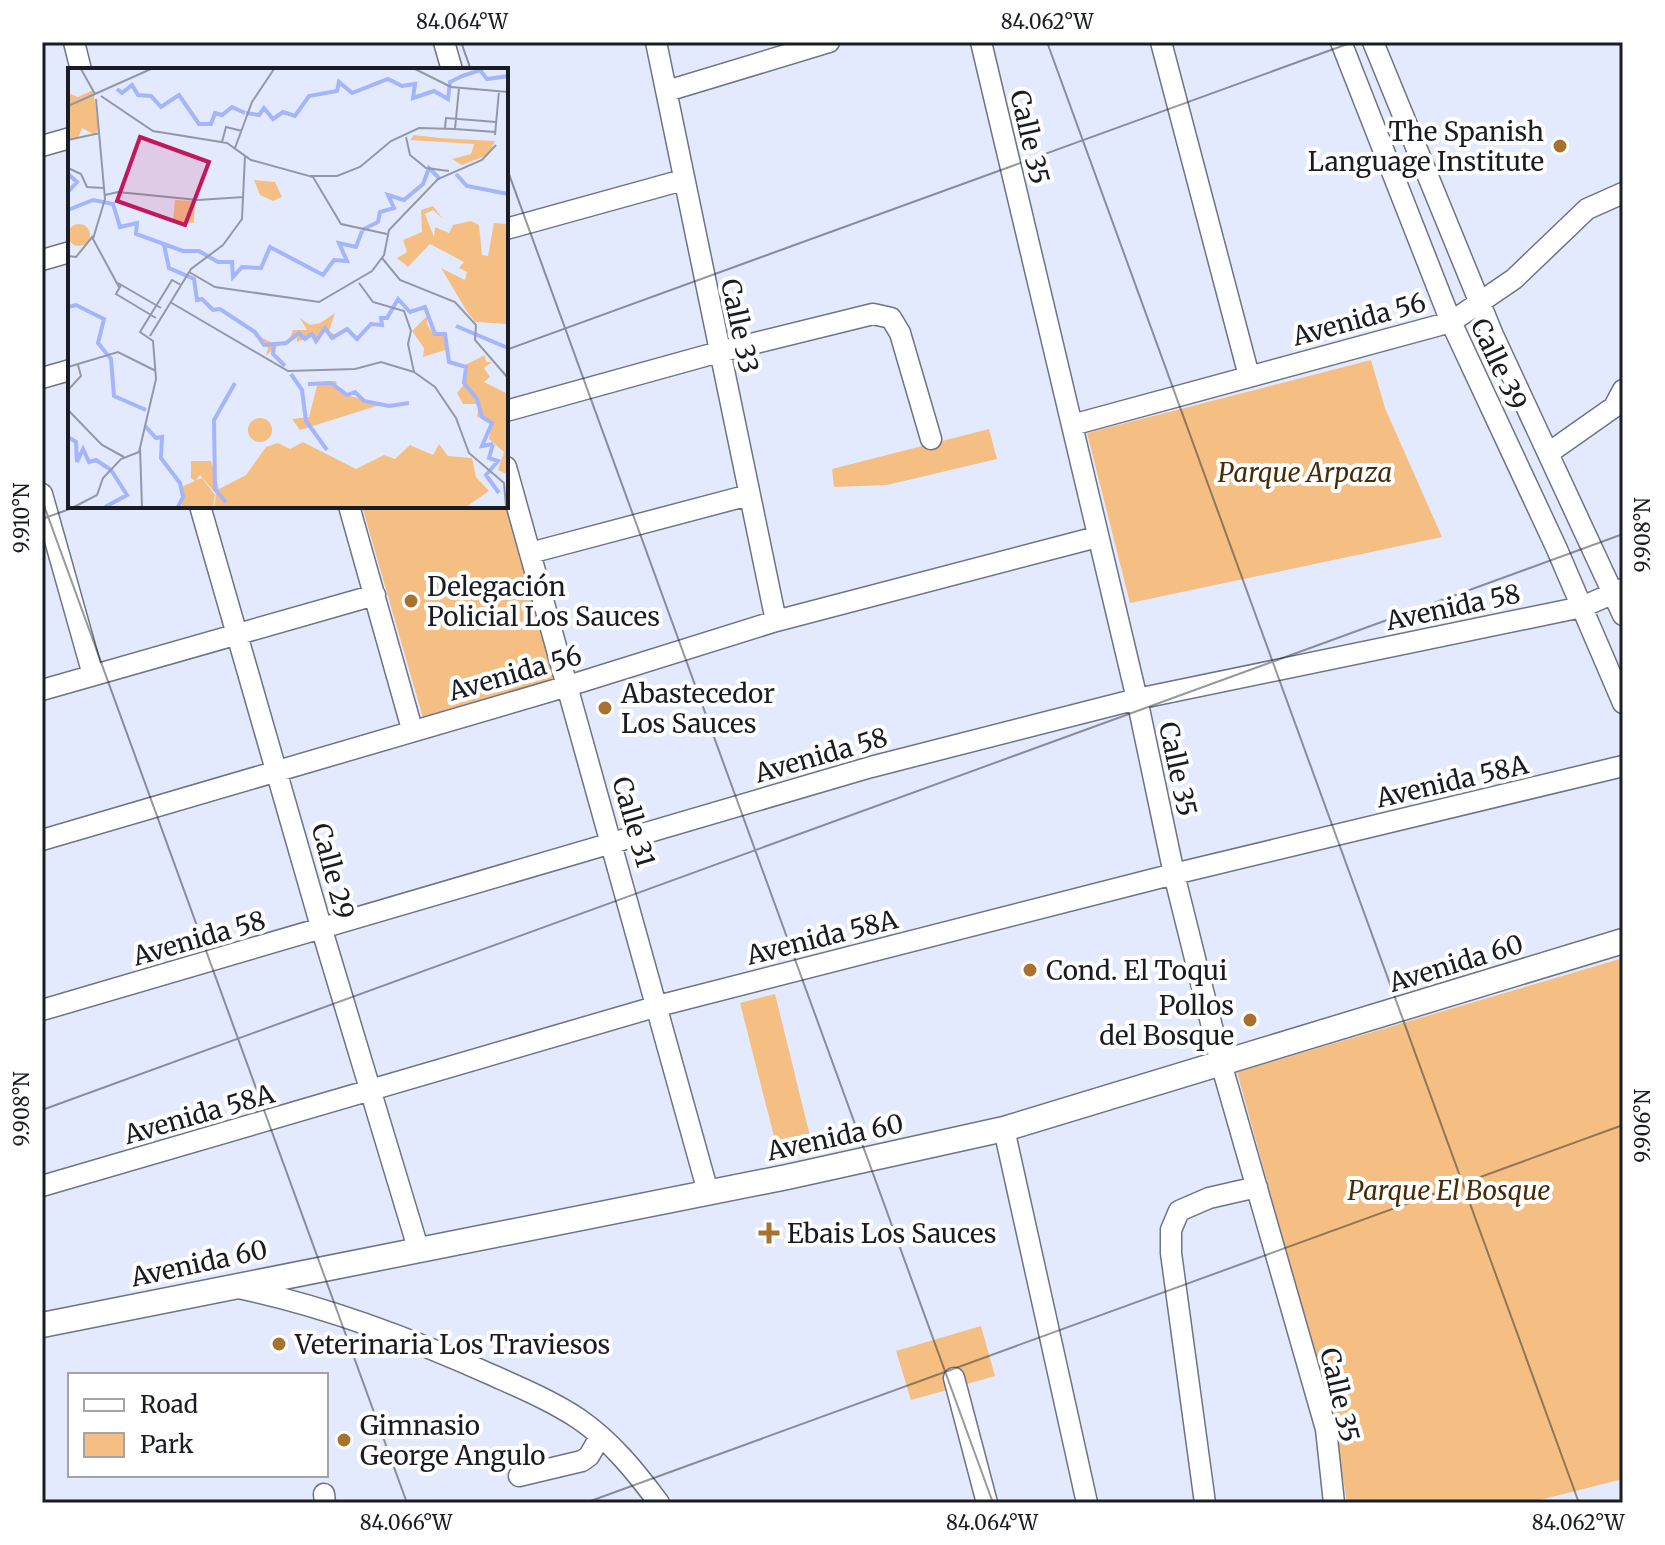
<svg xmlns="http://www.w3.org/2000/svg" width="1665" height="1545" viewBox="0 0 1665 1545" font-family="Merriweather,serif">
<rect width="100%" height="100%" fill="#e4eafe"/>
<path fill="#f5bf84" d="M1371 360 1385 408 1442 537 1130 603 1087 433Z
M989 429 997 459 887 485 834 487 832 469Z
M362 506H506L555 680 423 718Z
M1623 958V1479L1528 1503H1347L1334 1425 1237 1072Z
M775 994 814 1152 780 1160 740 1003Z
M981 1326 995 1376 967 1384 962 1369 943 1375 947 1390 911 1400 896 1351Z"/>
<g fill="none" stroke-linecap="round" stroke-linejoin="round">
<defs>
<path id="minor" d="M74 42 81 70
M444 42 452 70
M656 42 776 621
M981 42 1137 699 1174 874 1221 1063 1326 1429 1334 1503
M1161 42 1249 376
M1341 42 1451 322 1556 547 1623 703
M1373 42 1493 335 1623 615
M667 91 829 42
M42 146 70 138
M506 229 683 180
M42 260 70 252
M42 378 70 370
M506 411 719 352 873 314 891 318 900 333 931 439
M1072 425 1451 322 1514 279 1587 209 1623 193
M1550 452 1614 407 1623 390
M506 467 708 1192
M42 494 93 675
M200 506 322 930 418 1248
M349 506 412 729
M530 553 749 495
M42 690 375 595
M42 840 568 686 776 621 1097 537
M42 1010 871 767 1137 699 1582 607 1623 589
M1004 1129 1087 1503
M42 1186 658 1006 1174 874 1623 766
M238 1288C326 1306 410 1338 492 1375 521 1388 552 1401 579 1419 611 1441 636 1472 659 1503
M954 1378 987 1503
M519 1476 582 1461 589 1456 600 1437
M324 1494 325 1503
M1205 1503 1171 1253V1230L1179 1211 1209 1198 1257 1187"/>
<path id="tertiary" d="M42 1325 787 1177 1004 1129 1623 941"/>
</defs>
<use href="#minor" stroke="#6e7385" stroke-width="23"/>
<use href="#tertiary" stroke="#6e7385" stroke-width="27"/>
<use href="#minor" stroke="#fff" stroke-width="20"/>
<use href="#tertiary" stroke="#fff" stroke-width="24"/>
</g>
<path fill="none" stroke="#1a1c23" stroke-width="2" stroke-opacity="0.45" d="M461 42 471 70M1047 42 1579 1503M506 166 993 1503M506 350 1353 42M42 500 407 1503M42 519 78 506M42 1110 1623 534M585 1503 1623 1125"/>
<g fill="#a8712d" stroke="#fff" stroke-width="3">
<circle cx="1560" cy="146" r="8"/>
<circle cx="411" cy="601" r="8"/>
<circle cx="605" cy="708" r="8"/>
<circle cx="1030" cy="970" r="8"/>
<circle cx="1250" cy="1020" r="8"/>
<path d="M765 1221h8v8h8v8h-8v8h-8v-8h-8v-8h8z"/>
<circle cx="279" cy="1344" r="8"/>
<circle cx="344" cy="1440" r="8"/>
</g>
<g text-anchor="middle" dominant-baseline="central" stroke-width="8" stroke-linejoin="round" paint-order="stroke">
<g font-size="26" fill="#1a1c23" stroke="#fff" text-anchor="start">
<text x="1544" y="131" text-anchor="end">The Spanish<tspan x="1544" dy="30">Language Institute</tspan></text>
<text x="427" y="586">Delegación<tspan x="427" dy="30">Policial Los Sauces</tspan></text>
<text x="621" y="693">Abastecedor<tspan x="621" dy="30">Los Sauces</tspan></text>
<text x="1046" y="970">Cond. El Toqui</text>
<text x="1234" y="1005" text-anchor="end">Pollos<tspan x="1234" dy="30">del Bosque</tspan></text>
<text x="787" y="1233">Ebais Los Sauces</text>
<text x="295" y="1344">Veterinaria Los Traviesos</text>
<text x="360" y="1425">Gimnasio<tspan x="360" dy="30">George Angulo</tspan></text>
</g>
<g font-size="26" fill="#1a1c23" stroke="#fff">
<text transform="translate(1030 137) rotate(77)">Calle 35</text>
<text transform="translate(1359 319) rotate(-15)">Avenida 56</text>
<text transform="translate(740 326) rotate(78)">Calle 33</text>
<text transform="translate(1499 364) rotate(65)">Calle 39</text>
<text transform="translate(1453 607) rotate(-12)">Avenida 58</text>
<text transform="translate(515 673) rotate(-16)">Avenida 56</text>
<text transform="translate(821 755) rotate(-16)">Avenida 58</text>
<text transform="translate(1178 769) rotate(78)">Calle 35</text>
<text transform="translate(1452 781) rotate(-13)">Avenida 58A</text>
<text transform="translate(634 822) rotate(74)">Calle 31</text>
<text transform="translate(333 871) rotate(75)">Calle 29</text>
<text transform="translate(822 937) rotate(-14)">Avenida 58A</text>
<text transform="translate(199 938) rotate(-16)">Avenida 58</text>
<text transform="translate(1456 963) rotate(-17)">Avenida 60</text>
<text transform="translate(199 1114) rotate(-16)">Avenida 58A</text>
<text transform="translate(835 1137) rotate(-12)">Avenida 60</text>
<text transform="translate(199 1263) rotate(-12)">Avenida 60</text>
<text transform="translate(1340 1395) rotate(77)">Calle 35</text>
</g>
<g font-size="26" font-style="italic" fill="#472c07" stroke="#fff">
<text x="1305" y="472">Parque Arpaza</text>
<text x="1449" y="1190">Parque El Bosque</text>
</g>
</g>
<g transform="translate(68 68)">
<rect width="440" height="440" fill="#e4eafe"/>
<path d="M25 22 31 62 25 66 14 60 10 70 0 71V25L10 29ZM346 67 372 70 427 73 420 87 394 97 384 91 403 86 406 76 342 72ZM186 112 207 114 214 129 205 133 192 127ZM107 132 127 133 126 155 105 153ZM365 138 375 151 365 142 357 146 366 169 367 159 381 165 385 157 403 153 411 157 414 187 420 188 426 155 440 156V256L407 254 398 242 373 200 397 212 399 204 391 200 396 194 362 176 340 199 329 190 339 184 335 172 354 164 353 142ZM0 167a11 11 0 1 1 22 0a11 11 0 1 1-22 0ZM267 245 261 263 267 267V272L257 263 250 274 244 268 229 274V269L208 279 207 286 223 302 203 283 198 288 200 280 185 266 208 276 221 272 225 262H239L232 250 242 257 252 255ZM360 247 359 256 367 268 376 266 380 281 355 289 356 280 344 263ZM417 287 418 294H424L416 300 422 309 416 314 440 326V407L430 402 436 384 421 371 424 353 409 349 411 336H395L389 325 397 315V297ZM258 313H268L270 323 278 327 315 336 232 362 224 351 241 349 249 318ZM180 362a12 12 0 1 1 24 0a12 12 0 1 1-24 0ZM235 374 288 401 316 387 327 391 342 377 365 387 371 376 380 388 404 390 408 409 421 423 398 439H146L148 426 132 407 128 412 134 410 147 427 145 439H114L113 419 127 413 123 410V393H143L151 421 178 407 198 379 210 375 222 381Z" fill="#f5bf84"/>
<path fill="none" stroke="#a5b5fc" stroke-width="4" d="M49 21 54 25 64 17 70 27 83 28 93 39 111 27 131 56H143L147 45 154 47 164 39 177 45M178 45 191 47 196 40 205 51 215 44 227 48 241 28 269 23 271 14 284 25 320 11 334 18 347 16 345 30 366 23 380 31 382 14 394 8 412 2 419 11 440 8M0 106 9 114 0 124M388 106 399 118 440 126M0 142 25 132 45 136 52 159 69 155 68 166 115 183H131L150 194H164L165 209 174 199 193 200 202 179 255 207 266 192 279 193 271 175 288 179 294 163M294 162 310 154 312 144 326 140 320 127 336 132 355 116 361 100 372 111M96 177 101 200 126 211 129 232 134 231 145 242 152 241 187 264 196 277 218 275 231 265 237 271 244 266 248 273 257 260 264 270 279 261 289 271 303 256 314 257 313 250H319L330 231 342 244 357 239 367 266H377L381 294 398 299 396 315 409 331 414 349 424 355 414 378 425 376M0 239 8 237 36 251 30 275 43 291 46 328 78 342M388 258 440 280M206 278 205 286 217 298M223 306 234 322 238 353 259 382M240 316 263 315 279 327 287 324 296 333 321 338 341 335M77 358 88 370 94 369 93 390 112 415 115 429 110 439M0 369 8 374 9 394 15 381 21 394 28 392 43 402 59 427 37 439M425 376 421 390 430 393 418 407 431 425M158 434 147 421 146 352 167 315"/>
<path fill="none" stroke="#9398a6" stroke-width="2" d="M13 1 27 26M347 1 383 19 440 24M391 20 387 61 428 64M33 28 85 63 159 75 183 92 245 109 273 156 319 166M28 31 37 131 25 171 51 219M0 38 83 1M377 60 378 50 428 54M427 67 431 23M338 69 342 87 358 100 381 103M0 72 32 65M154 74 158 59 174 63M167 80 184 34 206 1M0 100 13 106 19 119 36 120M242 108H269L292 99 323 73 351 60 387 61M37 127 50 124 130 132 176 129M0 188 8 189 25 168M314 190 332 212 387 234 408 257 407 272 440 310M121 204 147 219 251 234 304 203 316 187 321 162 370 111 414 92 428 77M50 215 93 240M291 215 305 234 336 243 343 263 340 276 346 304 367 319 388 350 401 385 436 415 438 439M53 217 48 226 88 250M102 234 220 303 287 301 313 294 346 304M82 268 123 201 155 177 174 151 177 88M0 299 50 284 88 303M0 322 13 308 10 297M0 342 34 377 56 389M72 380 74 439M6 439 29 427 35 410 53 391 71 384 88 311 85 273 72 264 104 212 113 217"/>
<path fill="#c2185b" fill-opacity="0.15" stroke="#c2185b" stroke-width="4" d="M72 69 141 94 117 157 49 133Z"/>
<rect width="440" height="440" fill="none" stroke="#1a1c23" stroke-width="4"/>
</g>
<rect width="1665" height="1545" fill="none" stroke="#ffffff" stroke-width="88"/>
<rect x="68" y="1373" width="260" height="104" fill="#ffffff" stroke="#a3a4a7" stroke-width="2"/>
<rect x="84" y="1399" width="40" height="12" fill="#ffffff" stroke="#a3a4a7" stroke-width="2"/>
<text x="140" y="1413" font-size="24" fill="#1a1c23">Road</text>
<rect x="84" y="1433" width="40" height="24" fill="#f5bf84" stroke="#a3a4a7" stroke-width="2"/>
<text x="140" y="1453" font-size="24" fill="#1a1c23">Park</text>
<rect x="44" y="44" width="1577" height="1457" fill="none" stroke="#1a1c23" stroke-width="3"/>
<g font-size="20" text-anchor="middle" fill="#1a1c23">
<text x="462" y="29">84.064°W</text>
<text x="1047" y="29">84.062°W</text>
<text transform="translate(22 518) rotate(-90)" y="7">9.910°N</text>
<text transform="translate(1643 535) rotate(-90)" y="7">9.908°N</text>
<text transform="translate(22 1109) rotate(-90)" y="7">9.908°N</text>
<text transform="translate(1643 1126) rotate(-90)" y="7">9.906°N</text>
<text x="406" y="1530">84.066°W</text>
<text x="992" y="1530">84.064°W</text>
<text x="1578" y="1530">84.062°W</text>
</g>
</svg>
